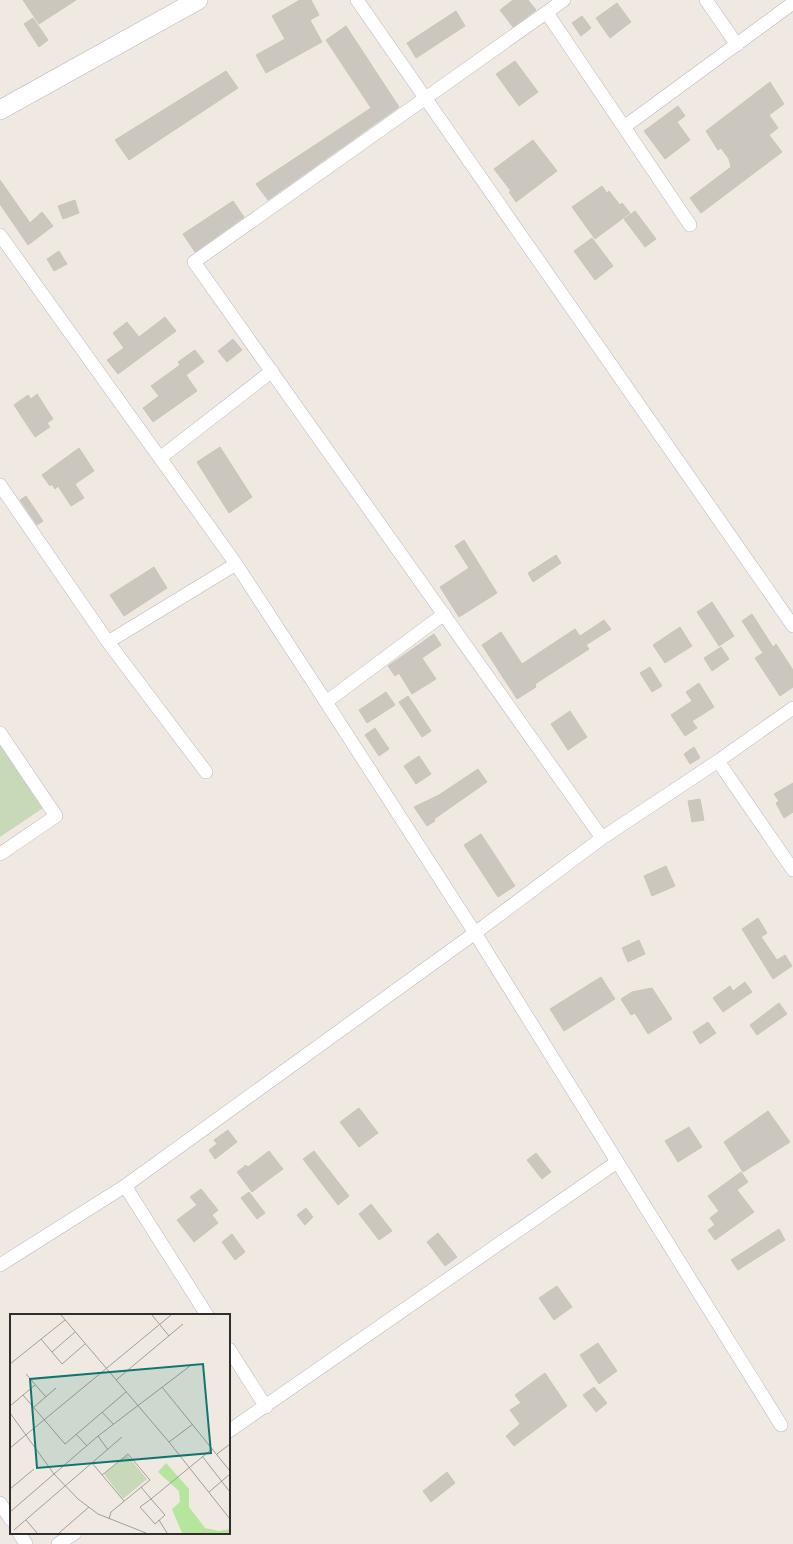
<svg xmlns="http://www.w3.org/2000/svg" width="793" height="1544" viewBox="0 0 793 1544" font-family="'DejaVu Sans',sans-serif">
<rect width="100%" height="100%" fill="#efe9e1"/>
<path fill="#c8d9b8" d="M0 738 46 806 0 837Z"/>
<path fill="#cbc7bf" stroke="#cbc5ba" d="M23 0H76L39 24Z
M300 0H311L319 15 310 20 322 42 266 73 256 55 285 39 272 16Z
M513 0H528L536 10 513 27 500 10Z
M617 3 631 22 610 38 596 18Z
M456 11 465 26 416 58 407 43Z
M582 16 591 28 581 36 572 23Z
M33 18 48 40 39 47 24 24Z
M346 26 399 107 268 200 256 184 371 108 326 40Z
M515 61 538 92 519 106 496 74Z
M226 71 238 88 129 160 115 140Z
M770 82 784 104 769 115 778 128 769 135 782 152 701 213 690 198 731 167 729 159 721 148 718 150 706 131Z
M678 106 685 116 677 122 690 140 665 159 644 131Z
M533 140 557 171 516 202 509 192 511 191 494 169Z
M0 180 30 223 42 212 53 226 28 245 0 204Z
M602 186 607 193 609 191 620 205 622 203 630 213 595 239 572 207Z
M75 200 79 213 63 219 58 206Z
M233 201 244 217 195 252 183 234Z
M635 211 656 239 645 247 624 219Z
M592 238 613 266 595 280 574 251Z
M59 251 67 264 54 271 47 259Z
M165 317 176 331 118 374 107 360 124 348 113 333 127 322 139 337Z
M233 339 242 350 227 362 218 351Z
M195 350 204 362 186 375 197 391 153 422 143 408 159 396 151 386 180 365 178 362Z
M37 394 53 419 47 423 50 427 35 437 14 405 28 395 31 399Z
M220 447 252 497 229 513 197 462Z
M79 448 94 471 75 484 84 498 71 506 58 486 55 489 52 484 50 486 42 475Z
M26 496 43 521 37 525 20 500Z
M464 540 497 593 459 617 440 587 469 568 455 546Z
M556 555 561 563 533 582 528 573Z
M154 567 167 588 124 616 110 595Z
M712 602 734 636 719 646 697 612Z
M752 614 773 647 776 644 793 670V687L780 696 755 658 763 653 742 621Z
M604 620 611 629 586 645 589 649 535 684 536 687 517 699 482 645 501 632 522 664 575 629 580 636Z
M680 627 692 646 665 663 653 645Z
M434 634 441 645 422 658 436 679 412 694 399 673 395 676 388 666Z
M721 647 729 659 712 671 704 658Z
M650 667 662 686 652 692 640 673Z
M699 683 714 707 692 721 697 728 685 736 671 715 692 701 686 692Z
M386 692 395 705 367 723 359 710Z
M408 696 431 731 422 737 399 702Z
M570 711 587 737 568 750 551 724Z
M375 728 389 749 379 756 365 735Z
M694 747 700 758 690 764 684 754Z
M419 756 431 774 416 784 404 766Z
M478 769 487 782 434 819 435 821 427 826 414 807 439 795Z
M793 783V812L784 818 776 803 779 801 774 794Z
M700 799 704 820 692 822 688 801Z
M481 834 515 886 498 897 464 845Z
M666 866 675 886 652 896 644 876Z
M758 918 767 933 761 937 777 960 785 955 792 966 773 979 742 929Z
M639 940 645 954 628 962 622 948Z
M601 977 615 999 564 1031 550 1009Z
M745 982 752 992 723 1012 713 998 730 986 733 991Z
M652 988 672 1019 648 1034 635 1013 631 1015 621 999 632 992Z
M779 1003 787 1014 757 1035 750 1025Z
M708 1022 716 1033 700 1044 693 1032Z
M359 1108 378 1133 359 1147 340 1122Z
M768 1111 790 1142 743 1172 724 1142Z
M689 1127 702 1147 678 1162 665 1141Z
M228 1130 237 1142 215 1159 209 1150 217 1144 214 1140Z
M269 1151 283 1169 252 1192 237 1172 246 1165 248 1167Z
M314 1151 349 1196 338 1205 303 1159Z
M536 1153 551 1172 542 1179 527 1160Z
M741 1172 748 1182 737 1190 754 1212 715 1240 708 1230 715 1225 710 1218 719 1211 708 1196Z
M201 1189 218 1210 212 1215 218 1223 194 1242 177 1220 197 1205 190 1197Z
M249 1192 265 1213 257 1219 241 1198Z
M371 1204 392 1231 379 1240 359 1214Z
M306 1208 313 1217 305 1225 297 1215Z
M779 1229 785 1240 738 1270 731 1260Z
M438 1233 457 1257 445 1266 427 1242Z
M232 1234 245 1252 235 1260 222 1242Z
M557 1286 572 1307 554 1320 539 1298Z
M598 1343 617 1371 599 1384 580 1355Z
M545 1373 567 1406 514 1446 506 1436 520 1424 510 1410 521 1403 515 1395Z
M594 1387 607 1403 596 1412 583 1395Z
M447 1472 455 1483 431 1502 423 1491Z"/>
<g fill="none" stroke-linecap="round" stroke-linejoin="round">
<defs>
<path id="street" d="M357 0 793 626
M564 0 194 262 602 838
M706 0 737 45
M547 13 690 225
M624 127 793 3
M0 235 236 564 326 702 475 933 781 1425
M160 458 272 371
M0 485 108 642 206 772
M108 642 236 564
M326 702 444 614
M0 733 56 816 0 854
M718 761 793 870
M125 1186 207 1315
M0 1265 125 1186 475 933 602 838 718 761 793 708
M229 1349 266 1407
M229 1431 617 1162
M0 1503 11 1520
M19 1533 26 1544
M58 1544 75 1533"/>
<path id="secondary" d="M0 110 198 0"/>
</defs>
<use href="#street" stroke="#b4b7c1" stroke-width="14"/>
<use href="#secondary" stroke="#b4b7c1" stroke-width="20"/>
<use href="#street" stroke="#fff" stroke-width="13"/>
<use href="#secondary" stroke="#fff" stroke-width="19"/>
</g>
<g transform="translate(10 1314)">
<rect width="220" height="220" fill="#efe9e1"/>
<path d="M156 149 179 175V193L195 214 209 217 220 215V219H172L162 195 170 188 169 177 148 158Z" fill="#b6e59e"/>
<path d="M117 141 137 165 113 185 94 160Z" fill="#c8d9b8"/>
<path fill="none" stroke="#a29e99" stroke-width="1" d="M51 1 159 128 220 205M142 1 159 22M31 25 52 50 75 30M42 38 65 18M0 50 55 6M16 60 36 83M106 66 173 10M152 73 220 157M13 81 55 130 116 78M0 92 25 71M24 93 46 74M92 98 103 110M0 99 44 160 68 185 88 200 136 219M66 120 77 132M88 122 98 136M159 128 183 110M0 134 161 1M207 140 220 130M192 142 220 178M82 149 114 187M92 161 118 140 140 166 101 198 99 205M131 173 141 185 155 201 145 210 130 193 141 185 202 135M0 175 24 155M199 178 220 160M0 198 88 122 180 52M16 206 27 219M149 206 157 219M4 216 112 123M49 219 79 193"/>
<path fill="#0f766e" fill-opacity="0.15" stroke="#0f766e" stroke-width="2" d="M193 50 201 139 27 154 20 65Z"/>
<rect width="220" height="220" fill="none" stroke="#2e2e2e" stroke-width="2"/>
</g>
</svg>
